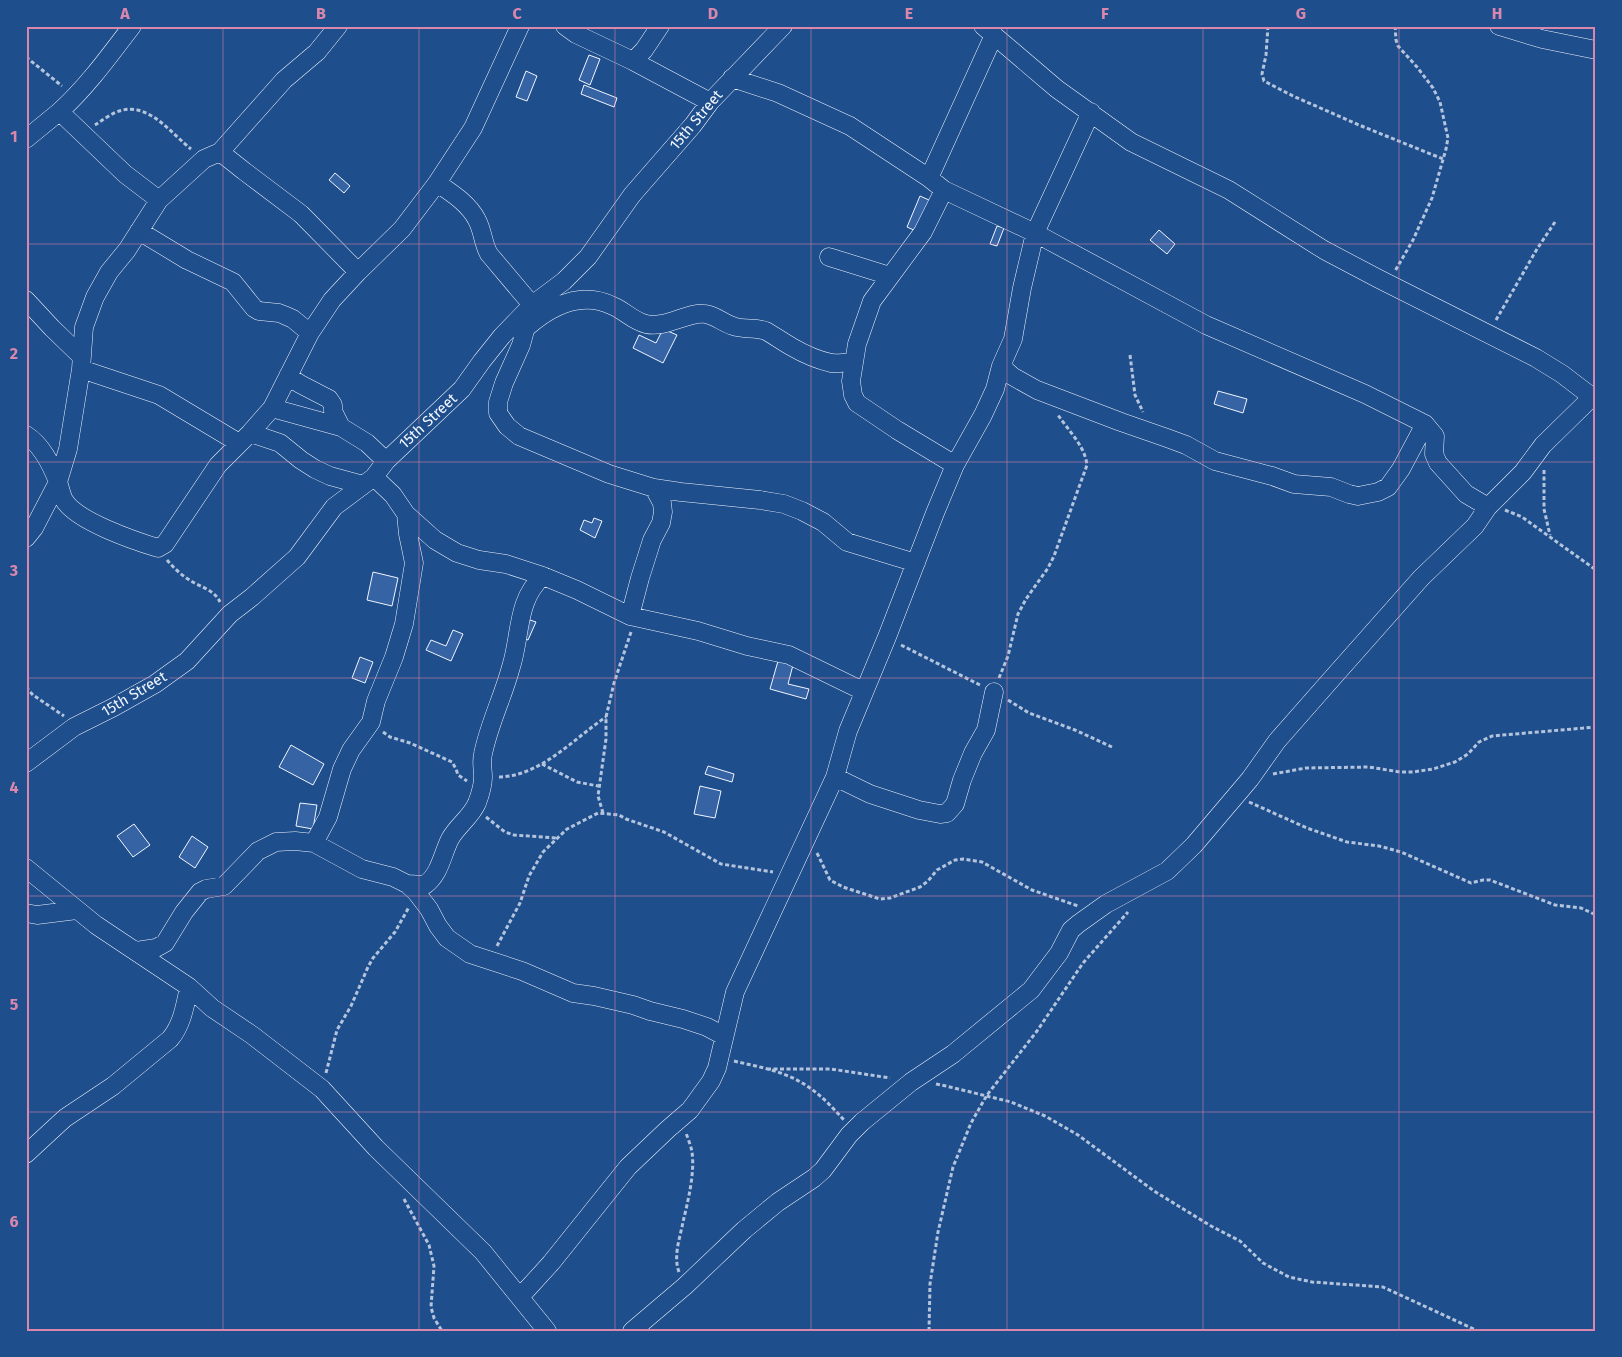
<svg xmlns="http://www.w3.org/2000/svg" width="1622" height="1357" viewBox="0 0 1622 1357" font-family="'Fira Sans',sans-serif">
<rect width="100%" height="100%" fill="#1f4e8c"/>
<path fill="#3563a3" stroke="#f2f6ff" d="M589 55 600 59 590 85 579 80Z
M526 71 537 76 527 101 516 97Z
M584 85 617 98 614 107 581 94Z
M335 173 350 186 344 193 329 180Z
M920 196 940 205 927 236 907 227Z
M997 226 1004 228 997 246 990 244Z
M1159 230 1175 244 1167 254 1150 240Z
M663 329 677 335 663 363 633 348 639 335 656 343Z
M1218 391 1247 399 1243 413 1214 404Z
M594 518 602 521 595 538 580 530 584 520 592 523Z
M373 572 398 578 392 606 367 600Z
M530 620 536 622 528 640 522 638Z
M453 630 463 634 451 661 426 650 431 640 446 646Z
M360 657 373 662 365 683 352 678Z
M778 661 793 665 788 684 809 689 806 699 770 689Z
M291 745 324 764 313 785 279 767Z
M708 766 734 774 732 782 705 774Z
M700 786 721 791 715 818 694 814Z
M300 803 317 805 313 829 296 826Z
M134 824 150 845 133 857 117 836Z
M192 836 208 847 195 868 179 857Z"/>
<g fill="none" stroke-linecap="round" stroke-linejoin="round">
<defs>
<path id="minor" d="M565 26 576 34 633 61 710 102
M983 26 1057 89 1131 142 1229 190 1324 250 1379 279 1536 358 1562 374 1596 400
M1499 26 1542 39 1596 50
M633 61 644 50 660 26
M732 78 778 93 850 126 929 178 944 190 1035 233 1206 325 1365 394 1425 424 1435 436 1434 454 1438 463 1466 494 1488 507
M60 112 125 174 159 200
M26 139C37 130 48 121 59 112 86 88 110 55 132 26
M220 152 244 171 301 214 358 272
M929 178 994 35
M437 183C452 193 469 204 477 220 483 231 483 244 489 254L532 305 521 345 504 383 498 402V413L507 426 519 436 609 474 654 488 662 503 663 512 661 523 652 540 640 578 630 616
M944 190 923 232 872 301 857 344 851 381 853 395 857 403 897 430 955 465
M139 231 187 260 233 282 254 308 259 311 279 313 284 315 293 319 310 333
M829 257 890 276
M26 300 52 328 82 357
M527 327C551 306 581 290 613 306 625 311 633 321 646 324 665 329 689 311 705 314 715 315 723 323 733 326 743 330 756 327 766 331 775 336 783 342 792 347 804 354 818 360 831 363 838 364 847 362 854 362
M1001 366 1012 376 1037 390 1121 422 1167 438 1186 445 1215 461 1272 476 1294 484 1331 487 1349 494 1358 496 1378 492 1388 487 1401 469 1425 424
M81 369 159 395 239 443
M288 376 300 384 329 399 333 405V411L341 427 367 443 386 461
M272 408 341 427
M250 433 280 443 301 460 315 469 330 476 363 485
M26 435C42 445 51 464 58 482 60 487 61 494 64 500 76 521 135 541 158 548L165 544 218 465 250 433 272 408 310 333 332 300 358 272 402 229 437 183 473 128 520 26
M374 477 393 495 406 514 435 540 457 553 479 560 506 564 543 576 577 590 630 616 698 631 747 646 789 655 863 691
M654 488 681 492 760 500 784 504 802 511 823 522 847 542 916 563
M26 538 34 528 58 482 68 449 81 369 84 327 95 297 109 272 127 250 159 200 204 159 220 152 284 80 317 52 338 26
M26 763 74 727 114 707 155 684 187 661 230 614 252 597 297 557 334 507 374 477 386 461 462 389 482 361 502 336 532 305 564 281 588 257 632 195 693 125 710 102 783 26
M835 777 870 794 919 810 940 814 947 813 955 804 962 780 973 753 986 730 994 692
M314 843 328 817 342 769 351 750 371 722 376 701 394 657 404 624 414 563 408 534 406 514
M26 868 96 925 189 987 212 1008 252 1035 322 1089 376 1148 483 1252 547 1331
M407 884 425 885C440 874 442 855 450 839 457 826 471 817 477 803 480 795 483 785 483 777 483 769 481 762 483 754 489 724 503 697 511 667 521 636 516 600 543 576
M26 913 37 915 77 910
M136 951 156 948 165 943 184 912 200 892 206 889 224 886 258 851 276 842 295 841 314 843 362 869 393 877 407 884 416 892 429 909 438 926 447 938 470 954 522 971 573 993 594 996 633 1005 650 1011 683 1019 707 1027 724 1036
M26 1154 65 1118 113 1086 170 1039C182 1025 185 1006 189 987
M520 1297 551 1263 628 1167 668 1129 690 1110 711 1081 717 1068 735 992 835 777 848 731 887 637 935 513 955 465 983 415 995 389 1001 366 1013 339 1022 288 1035 233 1091 112
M632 1331 685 1286 744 1230 778 1202 814 1178 823 1170 849 1135 862 1122 911 1082 953 1054 1031 990 1059 953 1071 930 1078 924 1106 904 1167 871 1194 845 1250 779 1277 741 1328 683 1421 578 1475 526 1488 507 1523 472 1543 445 1592 397 1596 396"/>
</defs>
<use href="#minor" stroke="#f2f6ff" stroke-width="19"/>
<path stroke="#b3c4dc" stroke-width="3" stroke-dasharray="4 2.5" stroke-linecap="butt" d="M1268 26 1266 55 1262 74 1264 81 1293 96 1359 125 1443 159
M1395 26 1396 40 1398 46 1417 67 1433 88 1440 102 1448 138 1446 149 1432 198 1413 240 1395 271
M26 57 62 86
M95 125C103 120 113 112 123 110 150 104 172 134 191 149
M1496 320 1537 249 1555 222
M1130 355 1135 395 1143 412
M1544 470V509L1550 535
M1505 510 1522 517 1596 570
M167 560C173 567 180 574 188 579 199 587 214 589 220 602
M901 645 980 685
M999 678 1008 656 1018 614 1026 599 1048 568 1054 556 1087 465C1085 446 1068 430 1058 415
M26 687 33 695 64 716
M1008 700 1029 713 1075 730 1112 747
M383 732 390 737 410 743 452 762 456 769 458 775 467 781
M542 764 577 782 598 786
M1273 774 1306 768 1369 767 1400 772H1413L1433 769 1455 762 1468 754 1479 742 1492 736 1596 727
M499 777C541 776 573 739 606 717
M1249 802 1307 828 1347 842 1379 846 1401 852 1471 883 1483 880H1490L1555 905 1581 908 1596 915
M603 813 598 796 606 739V717L614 683 631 632
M486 817 505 832 514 835 556 838
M817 853 830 880 843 887 880 899 890 898 920 887 928 881 937 870 955 860 963 859 982 862 1032 890 1078 906
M497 946 520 903 529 876 543 852 567 829 598 813 619 815 626 819 664 832 721 864 773 872
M734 1061C759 1067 785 1071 807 1086 821 1095 833 1108 844 1120
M767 1069H831L890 1078
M326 1073 337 1030 351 1006 368 967 373 958 395 932 409 907
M936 1084 946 1086 1011 1102 1045 1116 1078 1135 1154 1191 1211 1226 1240 1241 1263 1263 1289 1277 1312 1282 1383 1287 1478 1331
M404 1199 429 1245 434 1266 431 1307 434 1318 442 1331
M679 1272C673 1256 680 1238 683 1222 688 1201 695 1173 692 1152 691 1146 688 1139 686 1133
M929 1331 930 1284 938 1232 953 1167 971 1123 987 1095 1037 1031 1083 963 1128 912"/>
<use href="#minor" stroke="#1f4e8c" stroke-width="18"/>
</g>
<path fill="none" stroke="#da87ad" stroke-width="1" stroke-opacity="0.55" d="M223 26V1331M419 26V1331M615 26V1331M811 26V1331M1007 26V1331M1203 26V1331M1399 26V1331M26 244H1596M26 462H1596M26 678H1596M26 896H1596M26 1112H1596"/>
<g text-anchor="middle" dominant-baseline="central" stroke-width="4" stroke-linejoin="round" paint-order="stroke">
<g font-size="15" fill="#f2f6ff" stroke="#1f4e8c">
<text transform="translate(696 120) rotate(-50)">15th Street</text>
<text transform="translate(428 421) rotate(-43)">15th Street</text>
<text transform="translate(134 694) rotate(-31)">15th Street</text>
</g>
</g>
<rect width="1622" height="1357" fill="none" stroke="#1f4e8c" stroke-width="55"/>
<rect x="28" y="28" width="1566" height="1302" fill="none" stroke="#da87ad" stroke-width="2"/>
<g font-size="16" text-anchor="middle" font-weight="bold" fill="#da87ad">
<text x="125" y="19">A</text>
<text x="321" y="19">B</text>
<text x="517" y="19">C</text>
<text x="713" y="19">D</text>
<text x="909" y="19">E</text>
<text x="1105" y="19">F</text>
<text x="1301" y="19">G</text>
<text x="1497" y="19">H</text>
<text x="14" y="142">1</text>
<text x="14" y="359">2</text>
<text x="14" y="576">3</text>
<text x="14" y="793">4</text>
<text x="14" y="1010">5</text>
<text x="14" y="1227">6</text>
</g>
</svg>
